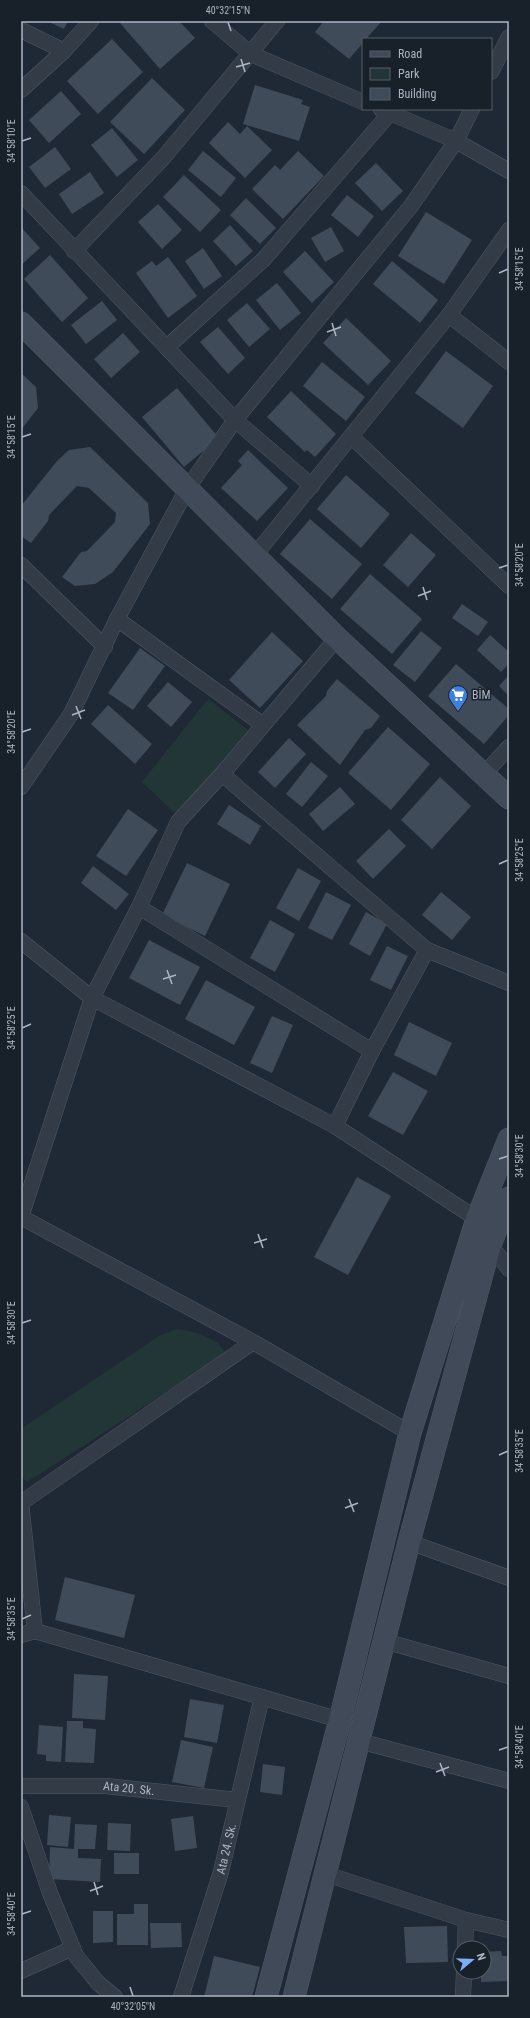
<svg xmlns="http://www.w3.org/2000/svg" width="530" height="2018" viewBox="0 0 530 2018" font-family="'Roboto Condensed',sans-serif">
<rect width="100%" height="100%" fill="#1f2935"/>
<path fill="#223637" d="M208 699 249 731 178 816 142 782Z
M176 1329C192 1331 219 1337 226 1354L27 1482 21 1477V1429L159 1336Z"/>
<path fill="#404b5a" d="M47 21H68L64 29Z
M122 21H179L195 38 160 69 120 23Z
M324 21H382L366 39H363V43L349 59 315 32Z
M112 39 143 72 98 114 67 81Z
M152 78 185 110 144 154 110 122Z
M255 85 303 100 301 104 310 107 299 141 243 124Z
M61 91 81 114 49 143 29 120Z
M228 122 240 134 247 126 272 150 245 178 209 143Z
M112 128 138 160 117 177 91 145Z
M55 147 71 169 45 188 29 167Z
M203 151 236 178 221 197 188 170Z
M298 151 324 176 283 219 252 189 275 165 280 170Z
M376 163 403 191 382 211 355 183Z
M90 172 104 193 72 214 59 194Z
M184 175 221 210 200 232 163 197Z
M347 195 374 216 358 237 331 215Z
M246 198 276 228 260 244 230 215Z
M158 204 182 230 162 249 138 222Z
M426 212 472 240 444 284 398 256Z
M230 225 253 251 236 266 213 241Z
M21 227 40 248 21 265Z
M331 227 344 251 325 262 311 238Z
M203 248 222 276 204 289 185 261Z
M305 251 334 282 312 303 283 272Z
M50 255 88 298 62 322 24 279Z
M168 257 197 296 168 318 136 273 152 261 156 266Z
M392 261 438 300 420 323 373 284Z
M277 283 301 313 280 330 256 300Z
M102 301 117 320 86 344 71 325Z
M247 303 270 329 249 347 227 320Z
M346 318 391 361 368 385 323 343Z
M218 327 245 358 228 374 200 342Z
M123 333 140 352 111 378 94 359Z
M446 351 493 386 463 428 415 393Z
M322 362 365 397 346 421 303 386Z
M21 373 36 387 38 408 21 430Z
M177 388 219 438 184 467 142 417Z
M291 391 336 434 315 457 307 450 305 452 267 417Z
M90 447 148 503 150 524 113 572 95 584 75 586 62 577 81 552 87 551 115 522 116 513 89 488 77 486 49 515 48 521 31 543 21 536V506L57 461 69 450Z
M248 450 288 488 257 521 221 488 242 465 238 461Z
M346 475 390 514 361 548 317 509Z
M310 519 362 564 332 599 280 554Z
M411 533 436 555 408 587 383 565Z
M370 574 422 619 392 654 340 609Z
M462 604 488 622 478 636 452 618Z
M421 631 442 648 415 682 393 665Z
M272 632 303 661 260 708 229 680Z
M490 635 509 652V664L501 672 477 650Z
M140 648 165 666 133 710 108 693Z
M456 664 509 709V715L484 744 428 696Z
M509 675V696L499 686Z
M337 679 380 716 371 728 365 730 340 765 297 725 326 696 327 691Z
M168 682 192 702 171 727 147 706Z
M108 705 152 744 135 764 91 724Z
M388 727 430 764 391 810 348 773Z
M289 738 306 754 275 788 258 772Z
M311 762 328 776 302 807 286 794Z
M440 777 471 806 432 849 401 820Z
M340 787 355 804 323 831 309 814Z
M229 805 261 826 250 845 217 824Z
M128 809 158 830 126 876 96 856Z
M389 829 406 846 373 879 356 861Z
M187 863 230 884 205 936 162 915Z
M93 866 129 894 116 910 81 883Z
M298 868 321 881 299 921 276 908Z
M326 892 351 905 332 940 308 928Z
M441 892 471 917 452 940 422 915Z
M366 912 387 924 370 956 349 944Z
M270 920 295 934 275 972 250 958Z
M149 940 200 967 180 1005 129 978Z
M387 946 408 956 391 990 370 980Z
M206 980 255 1007 234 1045 185 1019Z
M272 1016 293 1025 272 1073 250 1063Z
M409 1022 452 1043 436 1076 394 1055Z
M393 1072 428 1091 403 1135 368 1116Z
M357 1177 391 1196 348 1275 314 1257Z
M65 1577 135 1595 124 1638 55 1620Z
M74 1674 108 1676 105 1720 72 1718Z
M190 1699 224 1705 217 1743 184 1737Z
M67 1721H83V1728L96 1729 94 1763 65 1762Z
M39 1725 63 1727 61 1762 46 1761V1755L37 1754Z
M181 1740 213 1747 204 1788 172 1782Z
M263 1764 285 1767 282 1795 260 1792Z
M49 1815 71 1817 68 1847 47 1845Z
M193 1816 197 1848 175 1851 171 1819Z
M108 1823 131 1824 130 1851 107 1850Z
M75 1824 97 1825 95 1849H78V1858L101 1859 100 1882 49 1879 50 1847 74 1849Z
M114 1853H139V1874H114Z
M134 1904H148V1945H117V1914H134Z
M93 1911H113V1942L93 1943Z
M150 1923H181L182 1947 151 1948Z
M447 1926 448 1962 406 1963 404 1927Z
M501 1951 502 1956H509V1981L481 1982V1972H484V1952Z
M214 1956 260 1967 252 1997H204Z"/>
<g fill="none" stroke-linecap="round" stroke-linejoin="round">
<defs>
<g id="street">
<path d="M212 21 251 54 363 102"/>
<path d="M21 30 64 51"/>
<path d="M491 72 509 37"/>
<path d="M21 90 64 51 91 21"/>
<path d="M381 109 456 141 509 171"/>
<path d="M21 193 235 420 312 486"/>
<path d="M74 251 164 157 277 21"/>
<path d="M449 315 509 362"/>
<path d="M167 347 264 259 390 113"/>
<path d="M352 437 509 586"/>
<path d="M255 555 449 315 509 230"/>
<path d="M21 565 105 647"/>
<path d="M117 619 263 725"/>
<path d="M222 774 427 950 509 983"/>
<path d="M484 774 509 747"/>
<path d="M21 787 71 714 117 619 187 489 235 420 411 206 456 141 472 109"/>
<path d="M139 907 372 1051"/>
<path d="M21 941 92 998 335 1126 477 1219"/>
<path d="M335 1126 372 1051 427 950"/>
<path d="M21 1217 92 998 139 907 178 822 222 774 337 638"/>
<path d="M21 1217 253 1342 410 1433"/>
<path d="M490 1245 509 1269"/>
<path d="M253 1342 21 1503 35 1631 340 1720"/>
<path d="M409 1542 509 1578"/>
<path d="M21 1635 35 1631"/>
<path d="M384 1641 509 1676"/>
<path d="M359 1741 509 1781"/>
<path id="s1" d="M21 1786H106L237 1800"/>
<path d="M21 1807 50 1893 76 1956 98 1983 115 1997"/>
<path d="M326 1874 466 1920 509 1930"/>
<path d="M465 1948 466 1920"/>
<path d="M21 1971 73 1948"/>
<path id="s2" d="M181 1997 221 1872 262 1697"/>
<path d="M463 1997 464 1972"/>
</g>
<path id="secondary" d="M21 323 337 638 509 798
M266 1997 340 1720 410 1433 477 1219 509 1139
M294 1997 409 1542 490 1245 509 1198"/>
</defs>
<use href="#street" stroke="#505864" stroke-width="16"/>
<use href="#secondary" stroke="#505864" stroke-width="23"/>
<use href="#street" stroke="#333b46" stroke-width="15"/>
<use href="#secondary" stroke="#414a59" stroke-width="22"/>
</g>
<path fill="none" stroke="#adb5c3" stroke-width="1.5" d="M228 22 231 31M241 59 245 72M236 67 250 63M22 141 31 138M499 273 508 269M332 323 336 336M327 332 341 327M22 437 31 434M499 568 508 565M423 587 427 600M418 596 431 591M76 706 81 719M72 715 85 710M22 732 31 729M499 864 508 860M167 970 172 984M163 979 176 975M22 1028 31 1024M499 1159 508 1156M258 1234 263 1248M254 1243 267 1239M22 1323 31 1320M499 1455 508 1451M349 1499 354 1512M345 1508 358 1503M22 1619 31 1615M499 1750 508 1747M440 1763 445 1776M436 1772 449 1767M94 1882 98 1895M90 1891 103 1886M22 1914 31 1911M130 1987 133 1996"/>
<defs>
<symbol id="supermarket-pin" viewBox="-11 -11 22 30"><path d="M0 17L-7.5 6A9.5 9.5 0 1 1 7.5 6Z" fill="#3f7fe0" stroke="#18202a"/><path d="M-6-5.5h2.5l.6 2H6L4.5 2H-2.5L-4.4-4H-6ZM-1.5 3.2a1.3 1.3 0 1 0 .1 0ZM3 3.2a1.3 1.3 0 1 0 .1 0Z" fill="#fff"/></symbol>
</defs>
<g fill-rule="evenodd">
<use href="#supermarket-pin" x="447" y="684" width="22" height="30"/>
</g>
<g text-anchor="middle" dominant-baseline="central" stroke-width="3" stroke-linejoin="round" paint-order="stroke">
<g font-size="12" fill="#adb5c3" stroke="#18202a" text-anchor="start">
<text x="472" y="695">BİM</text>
</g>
<g font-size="12" fill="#adb5c3" stroke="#18202a">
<text stroke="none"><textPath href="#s1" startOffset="108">Ata 20. Sk.</textPath></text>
<text stroke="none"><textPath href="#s2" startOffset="155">Ata 24. Sk.</textPath></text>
</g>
</g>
<rect width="530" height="2018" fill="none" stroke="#18202a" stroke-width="44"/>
<rect x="362" y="38" width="130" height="72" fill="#18202a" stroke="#545c67"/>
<rect x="370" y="51" width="20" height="6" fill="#414a59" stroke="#545c67"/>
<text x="398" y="58" font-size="12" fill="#adb5c3">Road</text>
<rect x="370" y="68" width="20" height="12" fill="#223637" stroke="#545c67"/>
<text x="398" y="78" font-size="12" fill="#adb5c3">Park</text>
<rect x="370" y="88" width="20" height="12" fill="#404b5a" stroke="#545c67"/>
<text x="398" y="98" font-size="12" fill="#adb5c3">Building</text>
<g transform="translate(472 1960) rotate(71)"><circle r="19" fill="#18202a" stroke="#545c67"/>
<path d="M0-3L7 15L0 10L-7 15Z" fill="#7fadf5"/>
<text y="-6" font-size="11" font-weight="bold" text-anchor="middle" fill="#adb5c3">N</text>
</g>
<rect x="22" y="22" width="486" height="1974" fill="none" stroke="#adb5c3" stroke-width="1.5"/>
<g font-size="10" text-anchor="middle" fill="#adb5c3">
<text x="228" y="14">40°32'15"N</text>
<text transform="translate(11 141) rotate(-90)" y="4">34°58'10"E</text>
<text transform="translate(519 269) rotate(-90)" y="4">34°58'15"E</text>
<text transform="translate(11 437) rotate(-90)" y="4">34°58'15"E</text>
<text transform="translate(519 565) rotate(-90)" y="4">34°58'20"E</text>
<text transform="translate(11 732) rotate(-90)" y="4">34°58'20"E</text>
<text transform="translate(519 860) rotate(-90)" y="4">34°58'25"E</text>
<text transform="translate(11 1028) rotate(-90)" y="4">34°58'25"E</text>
<text transform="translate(519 1156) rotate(-90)" y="4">34°58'30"E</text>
<text transform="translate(11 1323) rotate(-90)" y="4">34°58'30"E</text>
<text transform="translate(519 1451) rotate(-90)" y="4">34°58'35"E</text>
<text transform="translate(11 1619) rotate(-90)" y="4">34°58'35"E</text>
<text transform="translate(519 1747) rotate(-90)" y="4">34°58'40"E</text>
<text transform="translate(11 1914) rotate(-90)" y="4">34°58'40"E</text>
<text x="133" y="2010">40°32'05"N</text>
</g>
</svg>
